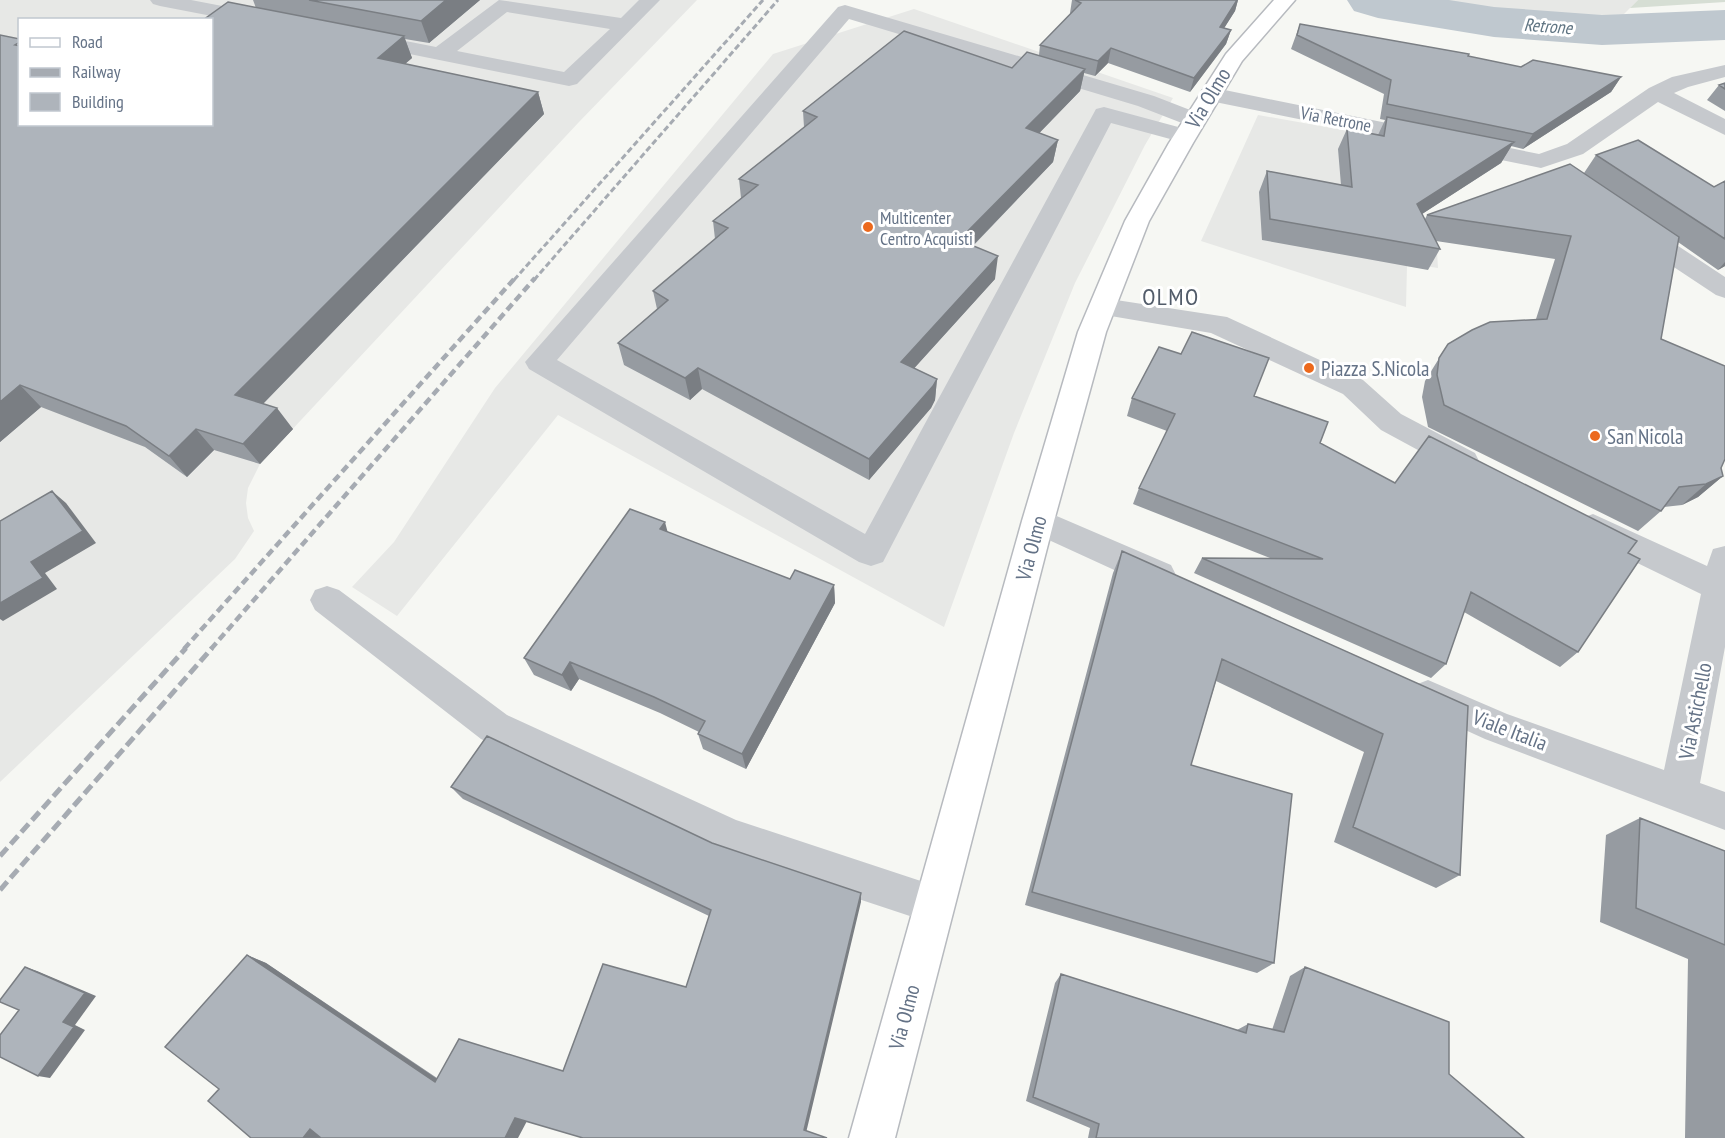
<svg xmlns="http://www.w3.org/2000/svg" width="1725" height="1138" viewBox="0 0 1725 1138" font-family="'PT Sans Narrow',sans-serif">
<rect width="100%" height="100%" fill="#f6f7f3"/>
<path fill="#e7e8e6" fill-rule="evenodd" d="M0 0H697L579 122 260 464 248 488 246 503 248 518 254 531 235 559 0 782ZM20 20H212V124H20Z
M1423 0H1638L1620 18 1470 10 1437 5Z
M914 9 1173 98 1145 145 1075 283 1014 433 944 627 558 415 397 616 352 587 394 542 495 388 773 54Z
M1258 115 1388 138 1339 150 1436 235 1438 268 1418 265V268L1407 266 1406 307 1201 241Z"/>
<path fill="#d6ded4" d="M1638 0H1725V2L1630 8Z"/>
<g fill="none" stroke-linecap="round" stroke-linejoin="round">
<path fill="#bfc8cf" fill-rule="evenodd" d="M1347 0H1449L1494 7 1602 15 1725 10V40L1602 45 1494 37 1378 18 1354 11Z"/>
<defs>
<path id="major" d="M1274 0H1295L1242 61 1193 143 1149 221 1106 332 1054 521 895 1138H849L1022 521 1078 332 1125 221 1169 143 1226 54Z"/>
</defs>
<use href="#major" stroke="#b7babf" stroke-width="3"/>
<path fill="#c6c9cd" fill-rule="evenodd" d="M150 0H191L258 13 265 15 268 19 265 23 258 25 160 6 153 4Z
M499 0 621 18 639 0H660L577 84 569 86 365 45 358 43 355 39 358 35 365 33 436 47ZM507 12 610 29 564 72 457 51Z
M845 5 1154 96 1203 115 1206 120 1203 125 1195 127 1187 125 1138 106 849 19 557 360 865 534 1096 109 1104 107 1193 131 1196 136 1193 141 1185 143 1111 123 883 562 871 566 859 562 529 369 525 362 838 7Z
M1725 65V77L1688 87 1674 93 1725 119V135L1658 102 1583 154 1541 168 1210 101 1202 99 1199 94 1202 89 1210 87 1539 154 1567 144 1649 88 1672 77Z
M1639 224 1648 226 1725 277V298L1716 295 1630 238 1626 232 1630 226Z
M1103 298 1227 317 1363 380 1401 414 1475 453 1479 461 1475 469 1464 473 1453 469 1381 430 1343 394 1211 333 1093 313 1090 307 1093 301Z
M1038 508 1171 565 1176 575 1171 585 1159 589 1147 585 1027 530 1022 521 1027 512Z
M1593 514 1707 566 1713 549 1725 546V647L1700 783 1725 792V830L1485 739 1415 707 1410 696 1415 685 1428 680 1507 714 1664 770 1701 594 1582 536 1577 527 1582 518Z
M327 586 339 590 507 715 736 820 948 890 954 904 948 918 934 924 717 852 481 739 315 610 310 600 315 590Z"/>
<use href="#major" fill="#fff" fill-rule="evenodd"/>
<path stroke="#a6abb2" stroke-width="3" stroke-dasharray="6 3" stroke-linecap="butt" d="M514 280 763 0
M534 280 778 0"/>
<path stroke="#a6abb2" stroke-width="4.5" stroke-dasharray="8 4.5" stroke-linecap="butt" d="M184 649 515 278
M211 649 535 278"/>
<path stroke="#a6abb2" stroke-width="5" stroke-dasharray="11 5" stroke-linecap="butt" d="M0 856 186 648
M0 890 212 648"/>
</g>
<path fill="#969ba1" d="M253 0H480L429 43 405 39 412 58 405 64 538 92 544 114 263 404 293 429 260 464 214 450 187 477 145 447 41 407 0 442V35L20 124 256 8Z
M1072 0H1238L1235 11 1224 28 1231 30 1226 44 1190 92 1108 63 1095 76 1084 73 1080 91 1039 133 1058 140 1053 162 973 246 995 279 914 368 937 379 935 400 931 408 869 480 702 389 690 400 624 365 618 343 657 309 653 291 715 239 713 221 741 198 739 179 804 127 803 111 1012 68 1039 55 1040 45 1071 14 1070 13Z
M1300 24 1521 67 1621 77 1611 92 1523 149 1511 146 1501 163 1422 214 1425 219 1427 215 1584 173 1596 155 1714 187 1725 181V266L1718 270 1678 242 1661 339 1721 468 1723 476 1698 497 1682 505 1664 507 1661 511 1638 531 1428 427 1422 397 1425 381 1448 344 1536 319 1555 259 1436 241 1440 249 1428 270 1262 240 1259 192 1267 171 1341 185 1338 149 1347 129 1378 135 1385 120 1380 119 1384 94 1291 49Z
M1725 83V111L1707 100 1719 85Z
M1254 396 1320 443 1395 483 1628 553 1578 652 1560 667 1464 612 1446 664 1431 678 1194 573 1202 558H1270L1133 504 1139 488 1167 431 1127 416 1132 398Z
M668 532 790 579 834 585 835 603 746 769 703 749 698 734 699 732 660 713 579 679 571 691 534 675 524 658Z
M1122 551 1468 706 1460 875 1436 888 1334 842 1364 752 1216 681 1191 765 1274 963 1257 973 1025 905 1113 573Z
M451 787 712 843 861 902 527 1121 219 1089 247 955 266 963 437 1078 563 1071 686 987 709 916 463 799Z
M1640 818 1725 851V1138H1685L1688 959 1600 922 1606 835Z
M1305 967 1449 1074 1524 1138H1088L1090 1128 1026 1101 1055 983 1061 974 1237 1030 1248 1024 1272 1030 1290 976Z"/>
<path fill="#7a7e83" d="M446 0H480L429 43 421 21Z
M1237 0H1238L1235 11 1216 41 1220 27Z
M1231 30 1226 44 1190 92 1194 78Z
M404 36 412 58 387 79 378 58Z
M1111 48 1108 63 1095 76 1098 61Z
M1085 69 1080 91 1022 151 1026 128Z
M1621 77 1611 92 1523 149 1533 134Z
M538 92 544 114 251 416 235 395Z
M1058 140 1053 162 957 262 959 240Z
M1514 142 1501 163 1405 225 1417 204Z
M998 256 995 279 900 384 901 362Z
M1725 262V266L1718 270Z
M698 368 702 389 690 400 685 378Z
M937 379 935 400 931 408 869 480V459Z
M20 385 41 407 0 442V402Z
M277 408 293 429 260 464 243 444Z
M196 429 214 450 187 477 169 456Z
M1723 476 1698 497 1682 505 1706 484Z
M52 491 66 503 96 543 45 573 57 589 3 621 0 619V603L31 562Z
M665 522 670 541 660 529Z
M834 585 835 603 746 769 742 754Z
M570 662 579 679 571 691 562 675Z
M861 893V902L806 1133 804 1130Z
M247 955 266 963 449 1087 435 1082Z
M25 967 37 971 96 996 75 1025 85 1030 50 1078 38 1076 63 1022Z
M515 1118 527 1121 518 1138H505Z
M310 1129 324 1138H303Z"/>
<path fill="#aeb4bb" stroke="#7a7e83" stroke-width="1.5" d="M309 0H446L421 21Z
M1075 0H1237L1220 27 1231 30 1194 78 1111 48 1098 61 1040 45 1081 3Z
M228 2 404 36 378 58 538 92 235 395 277 408 243 444 196 429 169 456 126 426 20 385 0 402V35L20 39V42L15 45 20 46V124H212V20H203Z
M1300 24 1469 54 1468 56 1521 67 1533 60 1621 77 1533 134 1387 104 1391 80 1297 35Z
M904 31 1012 68 1027 52 1085 69 1026 128 1058 140 959 240 998 256 901 362 937 379 933 386 869 459 698 368 685 378 618 343 668 300 653 291 728 228 713 221 758 185 739 179 817 117 803 111Z
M1725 83V89L1719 85Z
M1387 117 1514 142 1417 204 1440 249 1270 219 1267 171 1352 187 1347 129 1384 136Z
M1638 140 1714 187 1725 181V239L1596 155Z
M1570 164 1679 237 1661 339 1725 366V459L1721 468 1723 476 1706 484 1679 487 1661 511 1444 405 1437 375 1439 358 1448 344 1472 330 1490 322 1547 319 1571 236 1427 215Z
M1192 332 1269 358 1254 396 1328 422 1320 443 1395 483 1429 436 1637 541 1628 553 1640 559 1578 652 1471 592 1446 664 1202 558 1323 559 1139 488 1175 414 1132 398 1159 347 1181 354Z
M52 491 83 531 31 562 43 578 0 603V521Z
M630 509 665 522 660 529 790 579 795 570 834 585 742 754 698 734 705 721 654 697 570 662 562 675 524 658Z
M1122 551 1468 706 1460 875 1353 827 1383 734 1222 659 1191 765 1292 794 1274 963 1032 892Z
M487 736 712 843 861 893 804 1130 827 1138H583L515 1118 505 1138H321L310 1129 303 1138H251L208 1101 219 1089 165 1047 247 955 435 1082 459 1039 563 1071 603 964 686 987 711 910 451 787Z
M1640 818 1725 851V945L1636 908Z
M25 967 85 993 63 1022 74 1027 38 1076 0 1057V1035L19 1010 0 1002V1000Z
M1305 967 1449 1022V1074L1524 1138H1096L1099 1124 1033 1097 1061 974 1246 1033 1248 1024 1284 1032Z"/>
<g fill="#ec691d" stroke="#fff" stroke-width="2">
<circle cx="868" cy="227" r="6"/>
<circle cx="1309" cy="368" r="6"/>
<circle cx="1595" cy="436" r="6"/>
</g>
<g text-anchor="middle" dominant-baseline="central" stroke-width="6" stroke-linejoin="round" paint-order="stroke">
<g font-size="18" font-style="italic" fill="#5f7482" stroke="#fff">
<text transform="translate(1548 26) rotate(4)">Retrone</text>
</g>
<g font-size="18" fill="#647286" stroke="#fff">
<text transform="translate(1336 119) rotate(11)">Via Retrone</text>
</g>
<g font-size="18" fill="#647286" stroke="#fff" text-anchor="start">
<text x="880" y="217">Multicenter<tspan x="880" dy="21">Centro Acquisti</tspan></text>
</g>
<g font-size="21" fill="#647286" stroke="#fff">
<text transform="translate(1208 98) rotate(-59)">Via Olmo</text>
<text transform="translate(1031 548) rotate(-75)">Via Olmo</text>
<text transform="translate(1695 711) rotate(-79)">Via Astichello</text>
<text transform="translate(1510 730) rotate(21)">Viale Italia</text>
<text transform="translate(904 1017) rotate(-75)">Via Olmo</text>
</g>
<g font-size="21" fill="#647286" stroke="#fff" text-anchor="start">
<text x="1321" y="368">Piazza S.Nicola</text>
<text x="1607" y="436">San Nicola</text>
</g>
<g font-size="24" letter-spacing="1.5" fill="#525c6a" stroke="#fff">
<text x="1171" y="296">OLMO</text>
</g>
</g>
<rect x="18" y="18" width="195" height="108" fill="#ffffff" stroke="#c1c7cf" stroke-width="1.5"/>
<rect x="30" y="38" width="30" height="9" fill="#ffffff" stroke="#c1c7cf" stroke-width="1.5"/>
<text x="72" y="48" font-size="18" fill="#647286">Road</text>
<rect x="30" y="68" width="30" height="9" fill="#a6abb2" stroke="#c1c7cf" stroke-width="1.5"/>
<text x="72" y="78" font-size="18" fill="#647286">Railway</text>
<rect x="30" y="93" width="30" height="18" fill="#aeb4bb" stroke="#c1c7cf" stroke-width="1.5"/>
<text x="72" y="108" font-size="18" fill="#647286">Building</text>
</svg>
